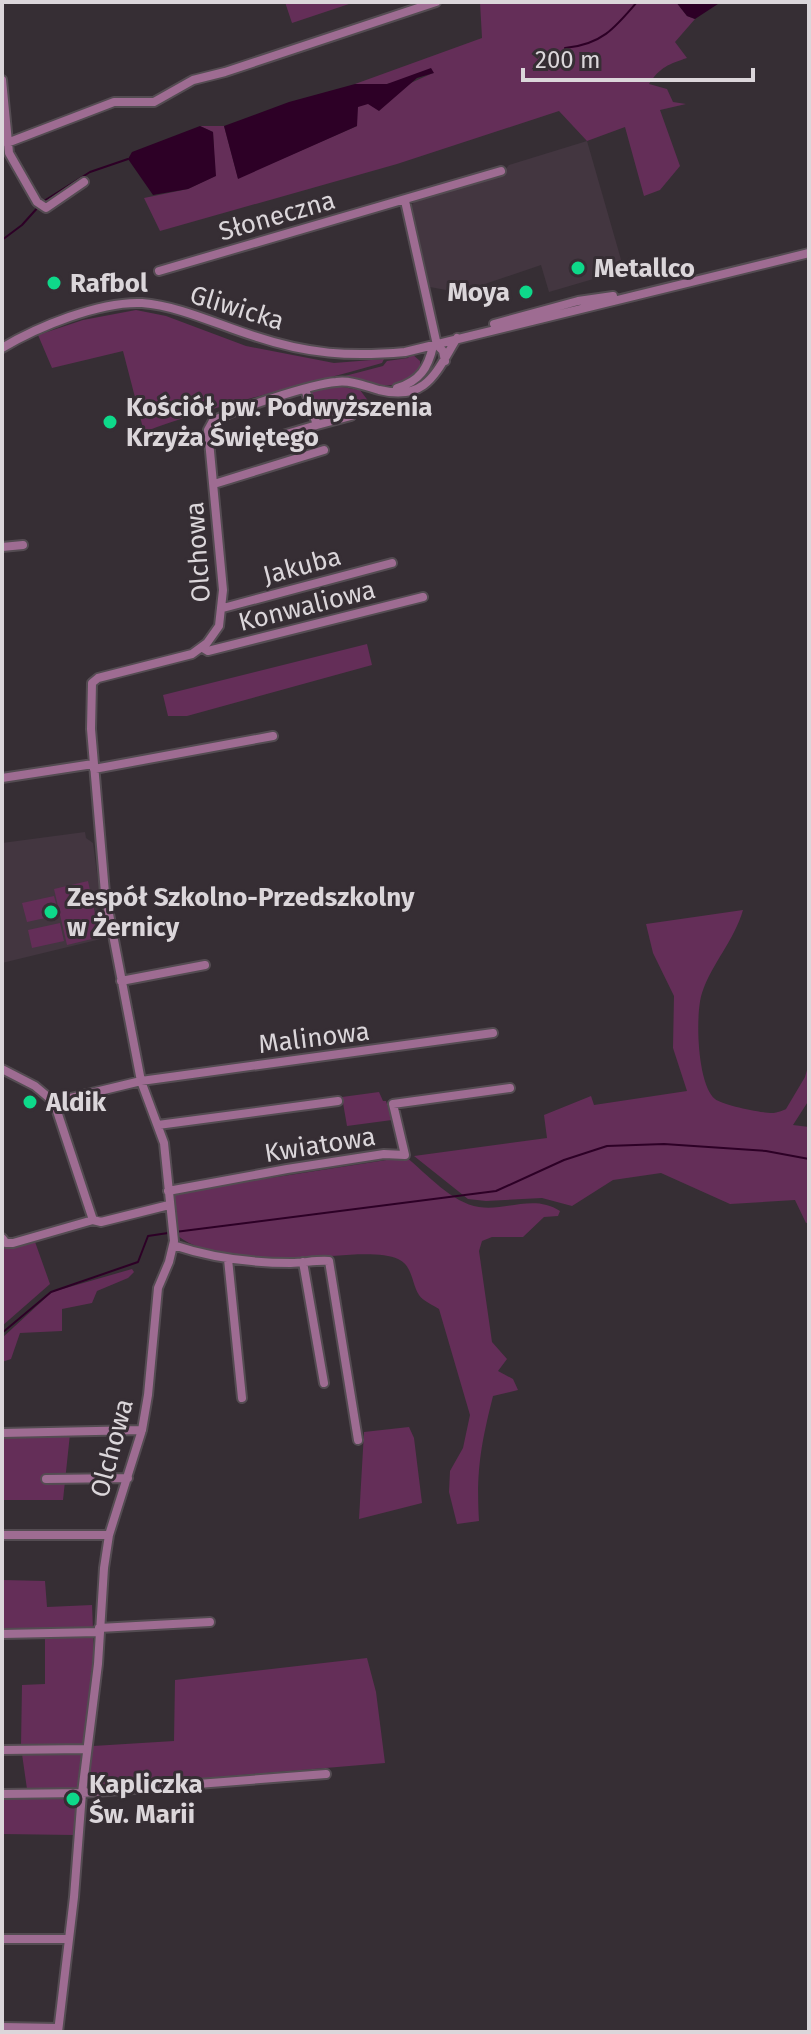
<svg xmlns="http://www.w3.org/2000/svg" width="811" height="2034" viewBox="0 0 811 2034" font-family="'Fira Sans',sans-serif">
<rect width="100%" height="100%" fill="#362e34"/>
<path fill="#433640" d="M587 141 624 270 549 292 541 265 467 290 460 286 446 290 430 287 412 205 415 201 500 176 509 165Z
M85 832 86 838 93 843 105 935 101 939 2 963V843Z"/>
<path fill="#642e58" d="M285 2H355L292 23Z
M480 2H676L687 16 695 19 675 42 687 58C669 64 660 67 649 84L667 89 673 102 686 104 660 110 680 166 660 190 644 196 625 127 587 141 559 111 397 164 160 231 144 198 188 189 215 176 213 132 200 126H224L238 178 357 126V107L433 73 387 84H355L482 38Z
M136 310 166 316 246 346 334 363 384 359 382 363C302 386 221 403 144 432L123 351 52 368 38 335 83 320Z
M412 354 420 361V371C387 397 377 381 341 377L383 366 387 361 408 358Z
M336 386 360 390 372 406 321 422 311 392Z
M367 644 372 665 187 716H168L163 695Z
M88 881 100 937 67 945 54 889Z
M54 896 59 915 27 922 22 903Z
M743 910C734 941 712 963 702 993 695 1014 697 1084 715 1099 722 1105 765 1114 774 1113 775 1113 785 1110 786 1109L805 1077 809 1063V1100L793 1125 809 1127V1222L806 1223 795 1200 730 1204 661 1173 613 1180 572 1206 542 1198 486 1201 468 1199 414 1156 547 1138 544 1115 591 1096 594 1105 687 1091 673 1048 674 996 653 953 646 924Z
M60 923 64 941 32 948 28 930Z
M379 1092 383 1101H386L392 1120 347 1126 342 1097Z
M406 1157C427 1174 452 1203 479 1207 507 1211 534 1194 560 1211L558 1216 544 1217 523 1237H492L482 1241 479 1251 492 1342 507 1359 498 1371 513 1379 518 1390 493 1396C481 1444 476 1471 479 1521L457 1524 449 1492 450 1471 463 1448 470 1415 439 1309C433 1305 423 1301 419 1295 411 1282 413 1266 398 1259 380 1250 332 1256 311 1258 277 1261 205 1258 178 1236L172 1193Z
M34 1239 50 1284 2 1326V1246L7 1249Z
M132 1269 134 1272 128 1278 97 1291 92 1303 62 1309V1331L20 1333 11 1359 2 1362V1338L52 1292Z
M409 1427 414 1438 422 1503 359 1519 364 1432Z
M70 1434 63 1500H2V1435Z
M2 1580 45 1581 47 1607 92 1605 93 1629 2 1634Z
M45 1635 93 1636 94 1663 84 1743 77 1746H21L22 1685 45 1684Z
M367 1658 376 1692 385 1763 86 1788 93 1746 174 1741 175 1680Z
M82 1753 78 1790 27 1789 22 1754Z
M77 1796 74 1835 2 1834V1797Z"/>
<path fill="#2d0026" d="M676 2H721L695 19 687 16Z
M431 68 434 73 417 78 379 111 368 104 358 107 357 126 238 179 224 126 289 102 355 84H387Z
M200 126 213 132 216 176 188 189 153 195 128 159 132 152Z"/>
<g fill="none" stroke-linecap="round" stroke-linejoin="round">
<path stroke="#2d0026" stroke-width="2" d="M565 48C601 45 615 28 637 2
M44 201 90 172 128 159
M2 240 22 225 40 205
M175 1232 496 1191 564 1160 607 1146 664 1144 766 1151 809 1159
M2 1333 51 1292 138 1262 148 1236 168 1233"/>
<defs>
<path id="minor" d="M2 80 9 153 37 202 46 208 84 182
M7 143 114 102H154L193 80 225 72 436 2
M405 201 437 345 443 351 445 361
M159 271 501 171
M494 324 578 301 613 296
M2 348C37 327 100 301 142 303 180 306 218 325 254 336 308 354 349 357 405 352L809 253
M397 388C420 381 428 368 433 346
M317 425 351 416
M283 435 317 425 305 389
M214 484 324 450
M2 547 23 545
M223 608 392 563
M203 648 208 651 423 597
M94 769 273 736
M2 778 93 764
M121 981 205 965
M2 1069 35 1086 54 1102 141 1081 493 1033
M54 1102 93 1220 101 1222 169 1205
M158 1125 338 1101
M168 1191 287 1169 384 1154 405 1155 393 1104 510 1088
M2 1238 6 1243H13L93 1220
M173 1245C212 1258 251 1263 291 1263 304 1263 316 1260 329 1261L358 1440
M228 1259 242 1398
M303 1262 324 1383
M2 1433 142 1430
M46 1479 128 1478
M2 1535H109
M99 1628 210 1622
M2 1634 99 1632
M2 1750 87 1749
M2 1794 82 1793 326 1774
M2 1939H69
M2 2027 58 2028
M58 2032 74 1897 82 1793 98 1664 104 1568 109 1535 142 1430 148 1395 158 1288 169 1262 174 1241 164 1143 141 1081 105 893 91 729 92 683 98 678 192 654 207 643 219 626 223 590 208 430 213 421C235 409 312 384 336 382 351 380 365 386 379 390 427 402 436 372 457 338"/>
</defs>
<use href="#minor" stroke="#544c52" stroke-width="12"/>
<use href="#minor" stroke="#9e6c92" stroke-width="8"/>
</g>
<g fill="#0ed98a" stroke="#362e34" stroke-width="3">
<circle cx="578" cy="268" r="8"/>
<circle cx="54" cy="283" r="8"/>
<circle cx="526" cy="292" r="8"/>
<circle cx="110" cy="422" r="8"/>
<circle cx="51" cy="912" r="8"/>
<circle cx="30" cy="1102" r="8"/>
<circle cx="73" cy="1799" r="8"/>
</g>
<g text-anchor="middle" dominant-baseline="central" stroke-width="6" stroke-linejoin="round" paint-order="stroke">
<g font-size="26" fill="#dbd6da" stroke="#362e34">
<text transform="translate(277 216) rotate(-16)">Słoneczna</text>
<text transform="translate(237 308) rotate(17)">Gliwicka</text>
<text transform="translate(198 552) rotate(-94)">Olchowa</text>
<text transform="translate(302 566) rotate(-15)">Jakuba</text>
<text transform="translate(307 606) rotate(-14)">Konwaliowa</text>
<text transform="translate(314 1038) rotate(-7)">Malinowa</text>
<text transform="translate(320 1145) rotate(-9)">Kwiatowa</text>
<text transform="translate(112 1448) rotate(-75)">Olchowa</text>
</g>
<g font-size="26" font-weight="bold" fill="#dbd6da" stroke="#362e34" text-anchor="start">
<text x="594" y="268">Metallco</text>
<text x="70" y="283">Rafbol</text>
<text x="510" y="292" text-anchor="end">Moya</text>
<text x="126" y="407">Kościół pw. Podwyższenia<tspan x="126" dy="30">Krzyża Świętego</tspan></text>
<text x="67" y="897">Zespół Szkolno-Przedszkolny<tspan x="67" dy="30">w Żernicy</tspan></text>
<text x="46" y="1102">Aldik</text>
<text x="89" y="1784">Kapliczka<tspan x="89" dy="30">Św. Marii</tspan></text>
</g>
</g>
<rect width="811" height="2034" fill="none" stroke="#dbd6da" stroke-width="8"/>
<path d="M523 68v12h230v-12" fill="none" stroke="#dbd6da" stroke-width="4"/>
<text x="535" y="68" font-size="24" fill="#dbd6da" stroke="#362e34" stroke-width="6" paint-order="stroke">200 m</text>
</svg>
